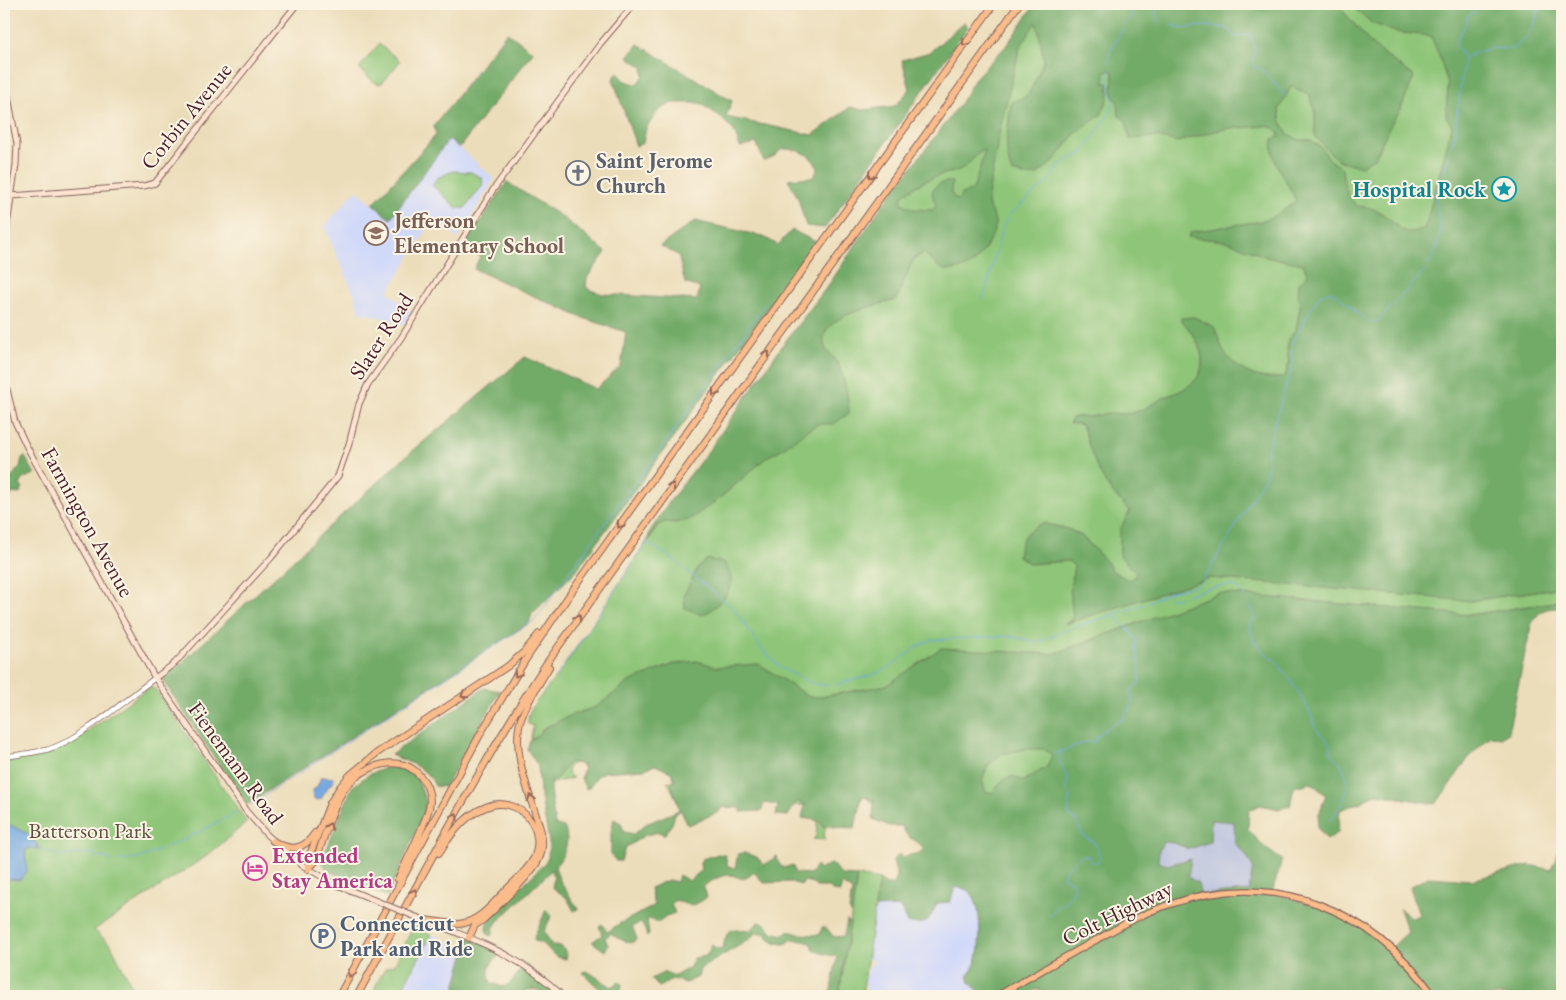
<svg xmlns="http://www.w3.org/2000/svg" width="1566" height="1000" viewBox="0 0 1566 1000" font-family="'EB Garamond',serif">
<rect width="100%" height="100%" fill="#fcf5e5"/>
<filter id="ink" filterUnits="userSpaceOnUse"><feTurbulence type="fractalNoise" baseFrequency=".02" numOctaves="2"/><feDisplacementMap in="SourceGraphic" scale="10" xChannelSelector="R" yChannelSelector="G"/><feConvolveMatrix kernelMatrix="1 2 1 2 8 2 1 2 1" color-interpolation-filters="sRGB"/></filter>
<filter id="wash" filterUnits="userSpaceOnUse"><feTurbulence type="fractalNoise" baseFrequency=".0096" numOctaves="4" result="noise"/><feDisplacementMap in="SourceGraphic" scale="20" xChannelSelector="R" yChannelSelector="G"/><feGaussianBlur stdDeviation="1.12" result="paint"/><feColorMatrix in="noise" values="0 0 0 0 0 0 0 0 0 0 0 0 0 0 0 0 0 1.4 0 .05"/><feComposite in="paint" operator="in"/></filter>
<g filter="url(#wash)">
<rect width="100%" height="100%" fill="#ecddba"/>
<path fill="#d1d9f9" d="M449 138 494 179 458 239 434 218 388 292 412 312 404 324 360 312 355 296 324 227 356 190 389 219Z
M955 887 970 891 976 900 978 911 980 937 978 957 976 964 968 976 970 983 979 991 978 996H867L865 979 870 966 875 961 867 959 875 908 900 907 902 914 937 903Z
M432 934 457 946 465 954 456 983 455 996H398Z"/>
<path fill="#bbc3de" d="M1211 820 1234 822 1235 843 1246 855 1253 867 1249 891 1201 895 1178 862 1167 865 1158 862 1159 851 1163 842 1174 843 1183 848Z"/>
<path fill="#8ec578" stroke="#6c7252" d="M1036 4H1362L1483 13 1471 601 1562 587V601L1469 615 1460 614 990 898 862 794 859 813 827 809 824 838 825 840 813 839 816 836 819 808 742 797 681 808 667 781 672 782 678 778 647 748 595 775 581 779V776L584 770 582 766 579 763C568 762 563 772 573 778L543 785 531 738 533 726 527 723 530 711 536 702 556 677 573 653 657 526 664 522Z
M379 44 400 61 385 80 380 84 373 82 359 68Z
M453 171 471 172 482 178 483 185 465 208H457L432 185 437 178Z
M150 687 155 689 247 822 208 855 94 930 111 945 137 996H4V762L41 755 65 747Z
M857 876 879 880 862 996H839Z
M414 925 428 934H432L398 996H376L378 993 374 989 385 968 395 964Z"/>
<path fill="#72aa68" stroke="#5e644a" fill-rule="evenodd" d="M1035 4H1337L1373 46 1414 77 1400 111 1392 122 1375 157 1362 166C1351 164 1340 163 1332 155 1326 149 1321 142 1315 136V111L1309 94 1291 87 1279 109 1281 122 1287 133 1299 140H1311L1321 147 1331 161 1342 168C1343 183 1346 195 1357 206 1366 207 1375 208 1383 214 1402 227 1399 238 1425 228L1452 126 1446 116 1448 85 1439 55 1431 36 1395 32 1372 23 1349 4H1562V587L1471 601 1209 578 1065 624 1073 618 1070 589 1074 566 1068 561 1030 564 1018 556C1021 536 1026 532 1043 523L1068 529 1082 536 1108 563 1111 570 1128 580 1134 577 1136 573 1120 556V530L1130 511C1109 491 1101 479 1091 452 1087 443 1086 434 1082 425L1069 423 1072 418C1080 415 1086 418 1094 416 1099 415 1104 413 1109 413 1116 413 1125 415 1132 413 1143 410 1153 404 1163 398 1172 394 1183 391 1191 384 1213 368 1198 335 1181 321V318L1194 317 1214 327C1218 335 1220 345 1225 353 1237 372 1264 383 1285 376L1289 363 1287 352 1288 339 1296 330 1300 307 1298 293 1299 283 1308 275 1303 264 1266 257 1253 251 1226 241 1188 237 1191 232 1261 221 1277 215 1296 201C1287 179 1269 163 1273 139L1280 136 1276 129 1266 126 1223 129 1177 142 1157 137 1130 139 1126 121 1119 116 1118 103 1114 98 1112 91 1113 72 1109 70 1105 71 1104 83H1108L1109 95 1106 104 1101 115 1076 133 1054 161 1037 175 1025 176 1012 172C1002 150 1009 125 1011 102L1023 98 1030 92 1044 60 1039 33 1036 22 1020 47 1001 124 988 196C987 212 994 211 995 222 997 233 981 255 974 263 971 267 950 272 945 270 938 268 929 258 924 253L913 260 896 300C875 306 811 317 826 349 828 354 834 357 836 361 844 373 849 399 849 413L834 424H818L806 431 782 449 767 457 719 499 689 520 675 523 664 522 657 526 648 541 649 533 669 502 707 453 784 343 830 283 881 207 960 104 976 77 1008 44ZM985 150 974 187 971 191 961 194 959 200 954 198 951 192 952 182C942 182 936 183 932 193L936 206 932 210 913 209 902 203 901 197C911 188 926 180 938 176 946 173 954 173 961 169 971 164 974 154 985 150Z
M964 22 968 27 825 228 806 226 798 198 788 179 814 177 818 168C810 153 799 149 782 149L776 155 764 161 756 143 740 147 734 131 719 116 700 103H672L658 111 646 128 643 143 636 146 613 79 618 72 625 81 636 84 644 76 643 67 628 57 638 44 732 101 726 117 813 135 850 107 862 110 895 106 910 89 902 60 930 52Z
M507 32 533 52 459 148 449 139 390 219 373 204 436 135 434 126Z
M507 182 562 217 606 252 587 278 586 287 590 290 603 294 697 300 700 288 685 283 678 255 660 246 695 221 762 236 778 245 792 230 816 242 576 571 532 614 529 623 246 805 164 682 163 678 177 667 397 464 525 357 596 389 621 366 626 332 580 317 474 269 480 256 463 247Z
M25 457 35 474 24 478 20 485 23 488 19 494 13 493 4 505 5 484 20 467 22 458Z
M708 559 725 563C727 568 731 574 731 579 732 594 714 610 702 615L685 608 684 595 698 567Z
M1219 593 1469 615 1562 601V608C1544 608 1540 609 1531 626L1508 733 1501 738 1491 736 1470 756 1436 804 1376 794 1361 802 1340 810 1338 832 1327 840 1317 827 1319 814 1326 795 1311 783 1294 787 1290 806 1279 809 1260 805 1249 811 1248 829 1265 848 1282 860 1272 893 1342 914 1392 947 1408 932 1400 909 1412 918 1419 915 1410 887 1428 877 1471 880 1530 865 1551 870 1562 843V996H1049L1042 990H1035L1025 996H978L979 991 970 983 968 975C972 970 976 965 977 958 981 943 982 903 970 892 967 889 960 888 955 887L950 902 937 903C929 920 928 926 908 923L900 907 875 908 879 880 887 885 895 884 896 874 893 860 899 854 902 857 919 853 923 850 922 846C913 837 907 840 902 826H889L873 819 874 799 861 797 855 828 822 826 821 821 802 818 805 804 797 801 788 816 776 815 778 805 764 803 761 811 741 812V808L722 807 719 812 688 825 686 823 681 810 675 814 672 824 664 835 659 832 645 835 625 848 621 861H616L611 855V832L614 819 621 823 624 832 634 834 646 824 679 810 677 800 671 784 675 780 671 772 655 765 645 769 604 772 597 776 589 788 586 789 582 781 584 765 569 762 557 778 552 781 550 790 555 825 564 827C571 841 564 856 555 867L559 879 578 909 574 911 567 898 552 887 554 879 552 870 497 922 493 929V935L490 936C489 934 486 932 486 929 486 915 540 872 548 858L549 842 540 792 538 766 527 749 530 741 546 727 574 714 596 707 629 682 674 664 697 661 717 667 759 664 809 697H819L887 685 941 648 1053 654ZM1026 749H1044L1052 755 1047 767 1023 781 1013 776 1003 780 993 792H986L982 781 988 765 1002 754ZM1211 820 1234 822 1235 843 1246 855 1253 867 1249 891 1201 895 1198 883 1188 877 1191 859 1167 865 1158 862 1159 851 1163 842 1174 843 1189 849 1210 842Z
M484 688 500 691 445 787 435 786C428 768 408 762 391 755Z
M387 767 401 768 417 777 426 802 423 815 387 897 329 871 321 863 352 787 368 775Z
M745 853 757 857 764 865 777 856 778 862 783 868 793 865 795 873 811 874 816 865 819 870 830 864 833 865 841 875 857 876 852 914 849 910 852 891 842 884 840 892 832 891 829 887H816L813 883 804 881 802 885 790 882 764 883 754 872C740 885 741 875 728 875 718 876 710 882 702 887L705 890 707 897C693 907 691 907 676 900L671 904 675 913 666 916 657 923 651 919H647L649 935 647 937 645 930 641 923 632 926 637 939 631 943 617 938 611 933 605 938 608 945 605 951 592 942 602 935 599 926 602 924 607 932 619 924 654 906 650 888 668 880 677 882 679 875 689 881 701 871 700 863 702 859 718 854 725 855 728 867 735 868 738 854Z
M546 910 552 915 544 931 552 946H561L567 954 566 959C561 958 556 957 553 954 547 948 545 943 535 941L534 937Z
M847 920 850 924 839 996H826L831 990 837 957 814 951 811 943 793 939 785 944 774 943 764 933H755L750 939 700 969 698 977 686 983 672 979 659 987 651 979 665 972 675 976 690 967 694 958 706 956 712 945 717 949 723 948C727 928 730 927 749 931L759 922 766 924 772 932 784 935 789 930 798 934 820 935 822 927 827 929 834 937 844 936Z
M469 938 503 952C491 963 486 966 491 983L503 987 510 984 525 964 564 996H545C539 988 533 989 524 991L523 996H456V983Z
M587 971 612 987 619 982 622 984 620 996C603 996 594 983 582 972Z"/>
<path fill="#74a8e1" stroke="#5f6486" d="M321 777 333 778 334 781 327 788 321 799 316 800 313 797V790L317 787Z
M4 822 30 835 40 849 29 848 25 851 27 871 20 880 9 879 4 884Z"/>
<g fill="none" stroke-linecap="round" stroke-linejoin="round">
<path stroke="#74a8e1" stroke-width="1" d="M1154 4 1159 25
M1170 25 1185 28 1202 26 1226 28 1237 37 1250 33 1255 49 1251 64 1263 71 1286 96
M1465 57 1490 48 1513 49C1526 40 1536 25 1538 10L1551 4
M1109 63V52L1138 4
M1428 266 1437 248 1440 231 1435 196 1438 183 1451 152 1455 132 1464 58 1456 45 1458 38 1466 23V18L1483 4
M983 300 1002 229 1008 216 1048 181 1059 165 1082 153 1112 110 1113 100 1108 78 1109 69
M647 543 670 557 734 609 761 648 781 668 811 683 824 685 838 684 873 675 888 668 918 646 930 640 1011 636 1032 641H1041L1069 629 1142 605 1172 591 1195 586 1202 582 1265 477 1268 466V449L1272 431 1293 364 1291 351 1293 341 1318 297 1325 293 1333 292C1343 298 1362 320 1371 322 1374 322 1375 321 1379 320L1424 271
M1170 596 1171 599C1188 597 1230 575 1242 592 1247 598 1251 608 1255 616L1254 620 1249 624 1255 644H1257C1264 656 1279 659 1282 670 1286 672 1309 708 1311 715 1313 719 1313 723 1315 727 1318 733 1328 738 1330 745 1330 746 1330 752 1330 753 1356 774 1349 799 1329 821
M556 677 648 541
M1052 755 1086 742H1094C1096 735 1114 723 1120 719L1122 721 1125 714 1130 710 1132 699 1130 690 1139 684C1141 672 1140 659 1135 647L1138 642 1129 630 1113 615
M250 805 536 619 601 528 666 442 766 302
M39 849 61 856 93 853 95 857 107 858 114 862 121 859 125 861 132 858 138 859 181 841 238 812
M1049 916 1057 906 1068 900 1075 888 1073 882 1063 877 1066 869 1082 855 1088 856 1092 862H1098L1100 856 1094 842 1082 835 1076 820 1069 816 1068 806 1070 796 1066 788 1068 779 1059 761 1061 752"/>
</g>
</g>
<g filter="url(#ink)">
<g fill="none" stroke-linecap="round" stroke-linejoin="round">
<defs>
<path id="tertiary" d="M4 757C18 755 32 753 46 750 79 741 126 699 155 678"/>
<path id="secondary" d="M4 75 17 144 16 165 4 245
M11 196 144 186 155 183 297 4
M4 377 15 422 27 447 155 678 246 811 267 835 302 865 335 884 379 902
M155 678 175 663 271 558 338 476 349 444 359 404 368 384 401 338 493 190 600 44 634 4
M411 915C468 937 518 953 563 996"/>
<path id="trunk" d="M997 996C1030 977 1063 958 1096 940 1119 927 1143 913 1168 905 1273 868 1371 908 1434 996"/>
<path id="motorway" d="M273 841C291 851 303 851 315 833
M308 869 309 857 330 803 340 787 350 775 377 753 508 666 524 652 539 634
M308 869 315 862C324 840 332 806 345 788 362 766 401 751 421 777 427 784 430 793 430 802 429 819 406 861 398 879
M424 920C435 921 447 924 458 924 479 923 493 903 507 889 516 880 528 870 534 858 547 830 521 798 492 805 468 811 451 833 439 853
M477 924 483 920C497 906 531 876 539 859 543 850 543 842 541 832 532 798 510 753 521 719 527 701 539 684 549 667
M469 938 477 920
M339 996 482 731 526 659 570 594 994 4
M357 996C418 884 476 771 546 664L1019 4"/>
</defs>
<use href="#tertiary" stroke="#83625d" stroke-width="6"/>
<use href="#secondary" stroke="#83625d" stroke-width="7"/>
<use href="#trunk" stroke="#83625d" stroke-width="8"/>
<use href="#motorway" stroke="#83625d" stroke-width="8"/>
<use href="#tertiary" stroke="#fff" stroke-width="4.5"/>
<use href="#secondary" stroke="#fde4d0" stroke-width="5"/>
<use href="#trunk" stroke="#f9bc8a" stroke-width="5.5"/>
<use href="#motorway" stroke="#f9bc8a" stroke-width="6"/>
<defs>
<path id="secondary-bridge" d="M379 902 411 915"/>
</defs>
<use href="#secondary-bridge" stroke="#83625d" stroke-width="7" stroke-linecap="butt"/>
<use href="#secondary-bridge" stroke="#fde4d0" stroke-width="5"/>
</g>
<defs><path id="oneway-chevron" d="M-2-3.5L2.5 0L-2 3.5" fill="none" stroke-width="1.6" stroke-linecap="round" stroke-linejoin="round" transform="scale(1.25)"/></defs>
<g stroke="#996656">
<use href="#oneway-chevron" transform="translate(965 43) rotate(126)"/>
<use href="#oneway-chevron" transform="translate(871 175) rotate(126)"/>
<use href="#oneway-chevron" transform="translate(767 354) rotate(-54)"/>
<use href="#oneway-chevron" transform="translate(715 393) rotate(126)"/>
<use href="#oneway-chevron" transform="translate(672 486) rotate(-54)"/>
<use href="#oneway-chevron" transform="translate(620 525) rotate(126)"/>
<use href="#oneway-chevron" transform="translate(578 618) rotate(-55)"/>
<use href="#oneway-chevron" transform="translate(517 674) rotate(122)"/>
<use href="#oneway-chevron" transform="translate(464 695) rotate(147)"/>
<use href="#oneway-chevron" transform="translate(531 798) rotate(-106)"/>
<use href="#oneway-chevron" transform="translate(455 816) rotate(-62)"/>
<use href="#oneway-chevron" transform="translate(329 826) rotate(-70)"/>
<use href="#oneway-chevron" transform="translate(414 892) rotate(-62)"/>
<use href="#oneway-chevron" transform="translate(351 974) rotate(119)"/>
</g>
</g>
<defs>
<symbol id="church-ring" viewBox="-11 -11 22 22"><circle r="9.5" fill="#fcf5e5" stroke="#6b7280" stroke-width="1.5"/><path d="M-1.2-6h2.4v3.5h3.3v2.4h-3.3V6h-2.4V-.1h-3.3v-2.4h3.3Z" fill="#6b7280"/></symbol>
<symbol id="sight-ring" viewBox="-11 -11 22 22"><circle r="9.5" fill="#fcf5e5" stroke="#0f9aa8" stroke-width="1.5"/><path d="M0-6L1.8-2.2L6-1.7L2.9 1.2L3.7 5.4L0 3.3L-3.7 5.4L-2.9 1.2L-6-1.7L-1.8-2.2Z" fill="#0f9aa8"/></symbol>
<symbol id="school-ring" viewBox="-11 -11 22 22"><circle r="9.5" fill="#fcf5e5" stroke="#8d6e63" stroke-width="1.5"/><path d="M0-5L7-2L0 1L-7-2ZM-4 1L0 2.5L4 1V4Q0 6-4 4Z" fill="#8d6e63"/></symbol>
<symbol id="hotel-ring" viewBox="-11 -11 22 22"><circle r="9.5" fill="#fcf5e5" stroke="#d1479c" stroke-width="1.5"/><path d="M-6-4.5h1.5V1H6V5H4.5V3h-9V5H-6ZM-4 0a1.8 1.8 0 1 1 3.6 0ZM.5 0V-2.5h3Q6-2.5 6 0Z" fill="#d1479c"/></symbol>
<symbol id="parking-ring" viewBox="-11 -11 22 22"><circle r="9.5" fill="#fcf5e5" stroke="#5c6f8a" stroke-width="1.5"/><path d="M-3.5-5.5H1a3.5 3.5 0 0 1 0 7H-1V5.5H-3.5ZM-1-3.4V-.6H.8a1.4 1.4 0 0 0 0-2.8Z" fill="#5c6f8a"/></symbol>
</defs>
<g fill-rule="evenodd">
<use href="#church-ring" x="564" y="159" width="28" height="28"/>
<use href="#sight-ring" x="1490" y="175" width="28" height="28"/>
<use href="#school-ring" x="362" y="219" width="28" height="28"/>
<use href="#hotel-ring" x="241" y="854" width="28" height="28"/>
<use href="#parking-ring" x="309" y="922" width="28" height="28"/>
</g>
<g text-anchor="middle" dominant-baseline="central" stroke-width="4" stroke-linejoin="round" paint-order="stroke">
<g font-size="22" fill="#4a1f2b" stroke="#fcf5e5">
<text transform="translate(186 116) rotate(-51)">Corbin Avenue</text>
<text transform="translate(381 336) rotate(-57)">Slater Road</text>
<text transform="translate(88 522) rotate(61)">Farmington Avenue</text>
<text transform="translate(236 763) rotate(54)">Fienemann Road</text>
<text transform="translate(1117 913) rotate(-26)">Colt Highway</text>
</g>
<g font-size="22" font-weight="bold" fill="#5b616d" stroke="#fcf5e5" text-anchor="start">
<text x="596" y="160">Saint Jerome<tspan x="596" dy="25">Church</tspan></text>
</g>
<g font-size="22" font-weight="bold" fill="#0d838f" stroke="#fcf5e5" text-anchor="end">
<text x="1486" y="189">Hospital Rock</text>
</g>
<g font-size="22" font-weight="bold" fill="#785e54" stroke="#fcf5e5" text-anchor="start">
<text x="394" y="220">Jefferson<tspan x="394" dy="25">Elementary School</tspan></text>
</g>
<g font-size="22" fill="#5e5142" stroke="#fcf5e5">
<text x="90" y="830">Batterson Park</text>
</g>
<g font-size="22" font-weight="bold" fill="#b23c85" stroke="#fcf5e5" text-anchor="start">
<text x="272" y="855">Extended<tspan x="272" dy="25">Stay America</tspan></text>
</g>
<g font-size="22" font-weight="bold" fill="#4e5e75" stroke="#fcf5e5" text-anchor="start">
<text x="340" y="923">Connecticut<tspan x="340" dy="25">Park and Ride</tspan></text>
</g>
</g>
<rect width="1566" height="1000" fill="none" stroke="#fcf5e5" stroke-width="20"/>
</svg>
